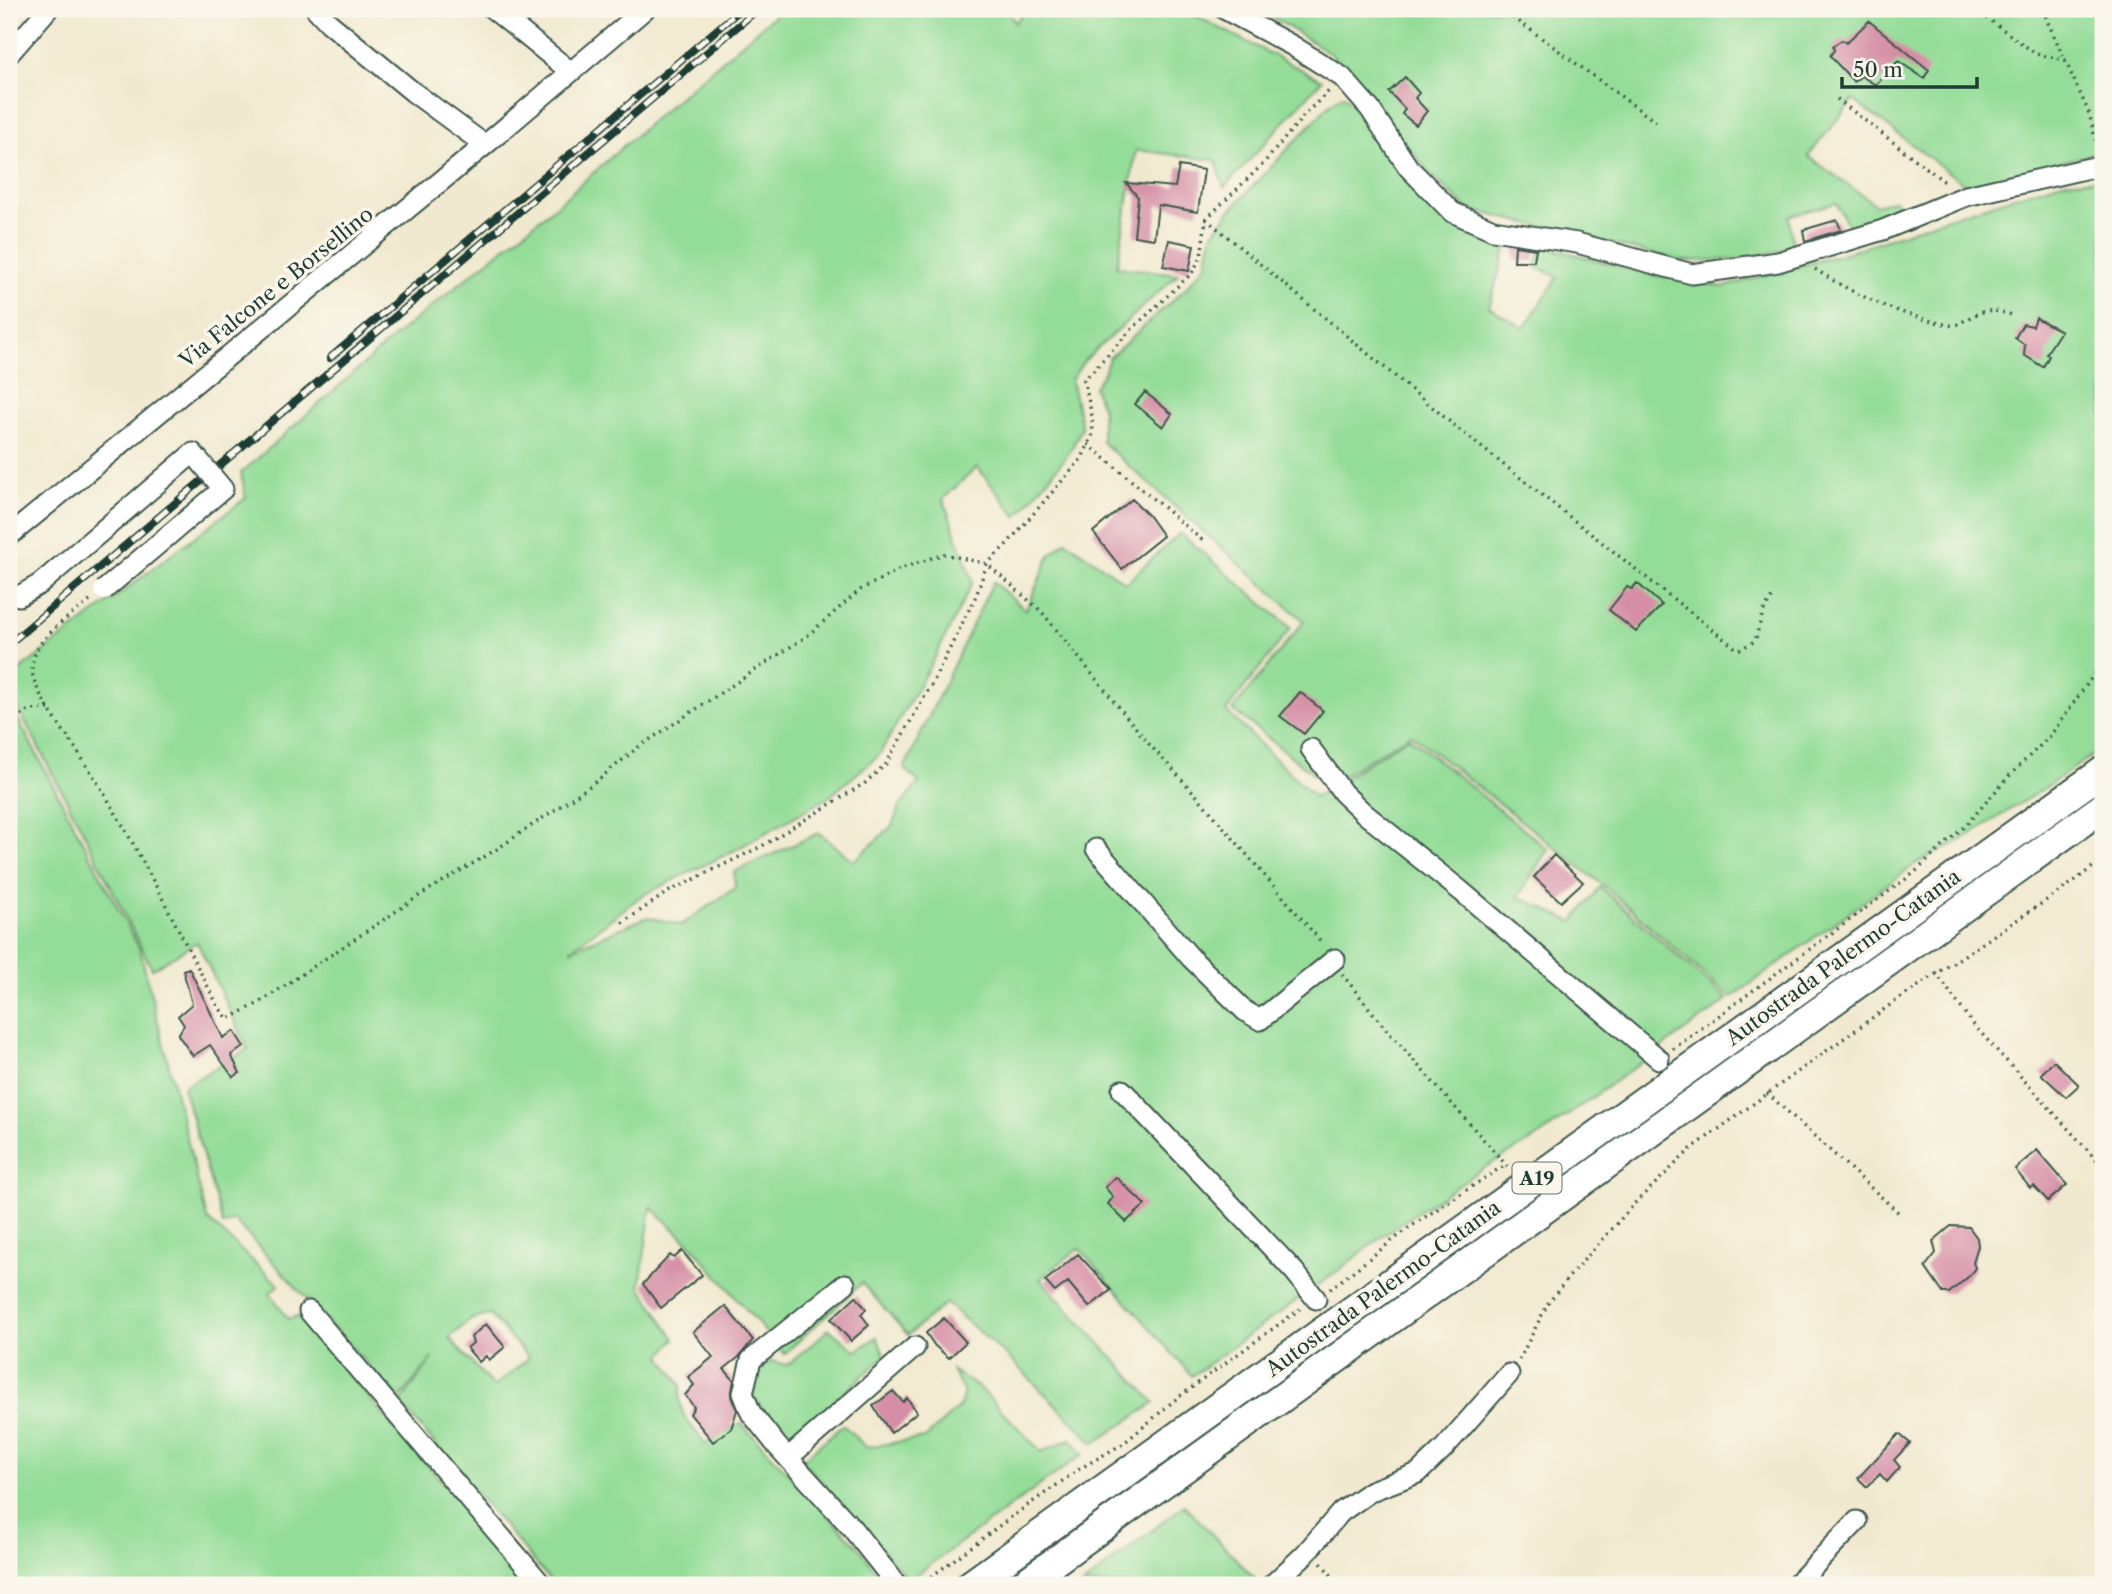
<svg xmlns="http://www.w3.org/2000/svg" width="2112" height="1594" viewBox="0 0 2112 1594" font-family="'Libre Caslon Text',serif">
<rect width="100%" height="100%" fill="#fbf7ec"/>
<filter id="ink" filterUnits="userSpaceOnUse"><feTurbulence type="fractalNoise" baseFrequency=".0143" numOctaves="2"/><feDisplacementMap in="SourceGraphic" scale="14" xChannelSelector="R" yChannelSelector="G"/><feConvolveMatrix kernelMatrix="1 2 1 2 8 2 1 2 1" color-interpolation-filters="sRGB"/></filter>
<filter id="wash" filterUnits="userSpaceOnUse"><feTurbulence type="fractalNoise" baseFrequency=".00686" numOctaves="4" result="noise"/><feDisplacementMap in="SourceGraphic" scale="28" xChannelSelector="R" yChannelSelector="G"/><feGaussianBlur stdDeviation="1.57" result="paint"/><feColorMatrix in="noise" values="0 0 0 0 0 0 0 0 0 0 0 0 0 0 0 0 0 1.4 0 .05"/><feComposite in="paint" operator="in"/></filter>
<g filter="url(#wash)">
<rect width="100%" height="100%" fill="#f1e9cf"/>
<path fill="#94dd98" stroke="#5a8d66" stroke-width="2" fill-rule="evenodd" d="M782 9H1008L1015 23 1025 9H1096L1101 11 1190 13 1322 80 1224 188 1216 160 1136 150 1117 267 1178 274 1084 361 1071 380 1082 428 1069 453 1017 517 977 467 943 499 973 582 936 655 879 755 829 797 735 850 641 896 570 950 647 917 681 925 735 888 734 872 819 833 854 861 892 826 899 808 919 782 904 769 993 582 1026 610 1050 555 1066 541 1126 583 1180 533 1291 628 1226 711 1315 797 1409 737 1548 849 1518 897 1573 922 1600 887 1728 1000 1539 1136 1479 1171 1386 1233 1339 1270 1192 1376 1079 1248 1040 1279 1155 1403 1094 1443 1007 1356 946 1303 908 1335 862 1283 784 1354 694 1248 651 1207 640 1286 675 1339 661 1356 681 1385C675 1412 689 1423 705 1443L741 1423 861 1550 885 1585H554L400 1403 433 1358 399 1399 234 1220 223 1225 183 1087 248 1049 197 942 152 969 84 833 9 691V678L246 498 241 473 400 332 556 206 654 119ZM490 1315 529 1358 494 1387 449 1338 472 1319Z
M1249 9H2103V151L1968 187 1853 100 1808 156 1876 205 1895 200 1903 211 1850 228 1836 203 1789 216 1793 248 1742 259 1682 261 1468 209 1429 173 1331 54 1277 20Z
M1344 95 1360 112 1395 167 1420 196 1461 228 1508 242 1489 307 1524 328 1558 277 1536 267 1542 246 1654 275 1724 287 1849 252 1938 221 2065 181 2103 179V748L2043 789 1960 841 1917 863 1731 998 1609 890 1411 734 1327 785 1233 710 1304 621 1102 442V408L1094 387 1104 373 1109 358 1184 290 1206 265 1212 235 1228 213 1331 103Z
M9 702 140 950 207 1219 279 1285 270 1293 288 1319 298 1316 532 1585H9Z
M829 1329 856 1351 877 1337 885 1356 789 1442 754 1398 753 1377 770 1361 788 1365Z
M952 1370 981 1389 1041 1452 1071 1439 1083 1454 909 1580 802 1460 843 1425 866 1447 925 1438 960 1406 964 1393Z
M1184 1505 1261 1585H1083Z"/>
<g id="blocks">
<path fill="#d58ea6" d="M1869 21 1929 70 1924 78 1898 61 1876 85 1861 76 1854 82 1830 56 1834 50 1833 46 1842 40 1846 43Z
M1405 77 1419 93 1415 98 1427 111 1416 125 1402 114 1405 109 1389 92Z
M1179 166 1204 170 1198 212 1158 205 1154 239 1134 236 1138 197 1126 183 1175 187Z
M1837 220 1841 230 1805 241 1803 230Z
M1169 240 1194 245 1189 271 1163 266Z
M1515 246 1536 249 1534 261H1514Z
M2036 318 2061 331 2046 354 2049 356 2043 367 2024 355 2025 345 2015 338 2023 324 2033 326Z
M1145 392 1172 414 1163 427 1135 404Z
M1132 499 1148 515 1163 536 1122 569 1093 532Z
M1637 583 1662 605 1636 632 1609 610 1627 587 1632 589Z
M1300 692 1323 711 1304 734 1280 716Z
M1554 855 1583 882 1561 902 1534 877Z
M189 968 223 1038 234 1031 244 1047 231 1055 240 1073 233 1077 210 1045 193 1056 178 1035 184 1025 178 1016 192 1004 183 970Z
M2054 1061 2079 1085 2066 1097 2041 1074Z
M2037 1150 2067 1185 2048 1201 2034 1186 2030 1188 2015 1169Z
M1116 1177 1145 1205 1126 1222 1108 1204 1113 1197 1105 1187Z
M1951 1226 1969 1227 1977 1238 1978 1246 1973 1262 1975 1268 1968 1277 1949 1293H1943L1925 1267 1936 1253 1933 1241Z
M682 1251 702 1275 661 1308 643 1284 670 1255 674 1258Z
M1078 1254 1111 1290 1089 1307 1068 1282 1055 1292 1045 1281Z
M856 1296 866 1309 861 1314 869 1325 851 1341 831 1319Z
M725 1306 753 1340 739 1357 724 1369 734 1380 731 1397 737 1410 731 1429 713 1442 690 1414 694 1407 685 1395 694 1385 688 1377 713 1357 693 1332Z
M944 1318 966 1342 949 1358 935 1346 926 1333Z
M486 1324 505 1347 489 1360 486 1356 479 1362 467 1348 473 1343 471 1337Z
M893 1391 903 1402 907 1398 917 1412 891 1433 873 1406Z
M1899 1434 1910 1443 1894 1460 1900 1467 1887 1482 1880 1474 1867 1487 1858 1478Z"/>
</g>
</g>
<g filter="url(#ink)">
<use href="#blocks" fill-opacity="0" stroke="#3e574b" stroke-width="2"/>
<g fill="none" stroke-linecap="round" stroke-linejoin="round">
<defs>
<path id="minor" d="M316 9 329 23 413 92 485 145
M493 9 571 72
M1224 9 1293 46 1342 77 1370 109 1408 167 1452 212 1493 230 1577 243 1692 274 1778 262 1883 230 1966 196 2089 168 2103 171
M9 54 48 9
M9 536 485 145 645 9
M9 593 19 596 40 584
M1311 749 1343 793 1365 814 1461 891 1659 1059
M1096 849 1191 958 1245 1011 1260 1020 1335 959
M1122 1090 1294 1271 1316 1299
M845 1284 751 1360 743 1393 751 1413 778 1447 851 1527 897 1585
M309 1311 542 1585
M788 1458 915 1347
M1272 1585 1304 1555 1341 1512 1371 1491 1418 1473 1444 1448 1509 1374
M1796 1585 1857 1521"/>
<path id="highway" d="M970 1585 2103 771
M1022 1585 2103 807"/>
</defs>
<use href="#minor" stroke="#3e574b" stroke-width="23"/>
<use href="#highway" stroke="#3e574b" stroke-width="32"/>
<path stroke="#3e574b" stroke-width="3.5" stroke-dasharray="2 5" stroke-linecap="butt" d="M1502 9 1660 125
M1975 9 2036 54 2066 60
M2044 9 2046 18 2089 113 2099 153
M1265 11 1276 9
M1837 99 1946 183
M1206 219 1461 431 1738 650 1755 641 1763 612 1774 594
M1815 269C1859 298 1902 316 1954 326 1980 313 1982 306 2012 315
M1088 444 1202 540
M90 601C68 618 34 637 32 667 31 688 59 724 71 742 128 825 171 917 218 1006L228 1019 259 1003 422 894 497 849 597 781 637 748 807 636 860 590 902 568 944 554 987 564 1041 611 1148 743 1197 796 1323 944
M9 723 29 710 49 709
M622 923 668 892 762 846 865 783 886 764 933 682 976 596 987 564 1007 544 1082 458 1093 434 1092 416 1084 380 1130 331 1192 273 1201 257 1206 219 1263 164 1307 112 1331 89
M1936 973 1972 1023 2103 1167
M1342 974 1385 1028 1507 1166
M1673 1049 1914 873 1964 827 2010 775 2050 736 2103 662
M1767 1093 1900 1214
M1330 1289 1410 1227 1500 1168 1507 1166
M1519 1360 1547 1305 1567 1279 1636 1202 1691 1149 1890 1005 2072 883 2103 859
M1321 1563 1340 1585
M920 1585 1014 1515 1081 1468 1124 1443 1176 1399 1300 1309"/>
<use href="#minor" stroke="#fff" stroke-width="19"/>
<use href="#highway" stroke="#fff" stroke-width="28"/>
<defs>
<path id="rail" d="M330 358 741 9
M9 644 758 9"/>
</defs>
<use href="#rail" stroke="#1f3d34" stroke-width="8"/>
<use href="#rail" stroke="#fbf7ec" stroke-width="5" stroke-dasharray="16" stroke-linecap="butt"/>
<defs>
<path id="minor-bridge" d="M40 584 193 453 223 489 104 590"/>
</defs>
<use href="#minor-bridge" stroke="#3e574b" stroke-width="23" stroke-linecap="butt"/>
<use href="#minor-bridge" stroke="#fff" stroke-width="19"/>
</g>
</g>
<g text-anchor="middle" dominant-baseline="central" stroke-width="7" stroke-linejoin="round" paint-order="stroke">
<rect fill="#fbf7ec" stroke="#61756b" stroke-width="2" x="1512.5" y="1162.5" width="49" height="31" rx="5"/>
<g font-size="19" font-weight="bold" fill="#1f3d34">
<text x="1537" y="1178">A19</text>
</g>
<g font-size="21" fill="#1f3d34" stroke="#fbf7ec">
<text transform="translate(276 287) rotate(-39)">Via Falcone e Borsellino</text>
<text transform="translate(1843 957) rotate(-36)">Autostrada Palermo-Catania</text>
<text transform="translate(1383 1288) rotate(-36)">Autostrada Palermo-Catania</text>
</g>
</g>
<rect width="2112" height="1594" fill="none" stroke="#fbf7ec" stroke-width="35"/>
<path d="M1842 77v10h135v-10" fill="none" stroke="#1f3d34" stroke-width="3.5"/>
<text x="1853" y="77" font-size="21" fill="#1f3d34" stroke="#fbf7ec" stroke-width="5" paint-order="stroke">50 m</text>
</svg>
